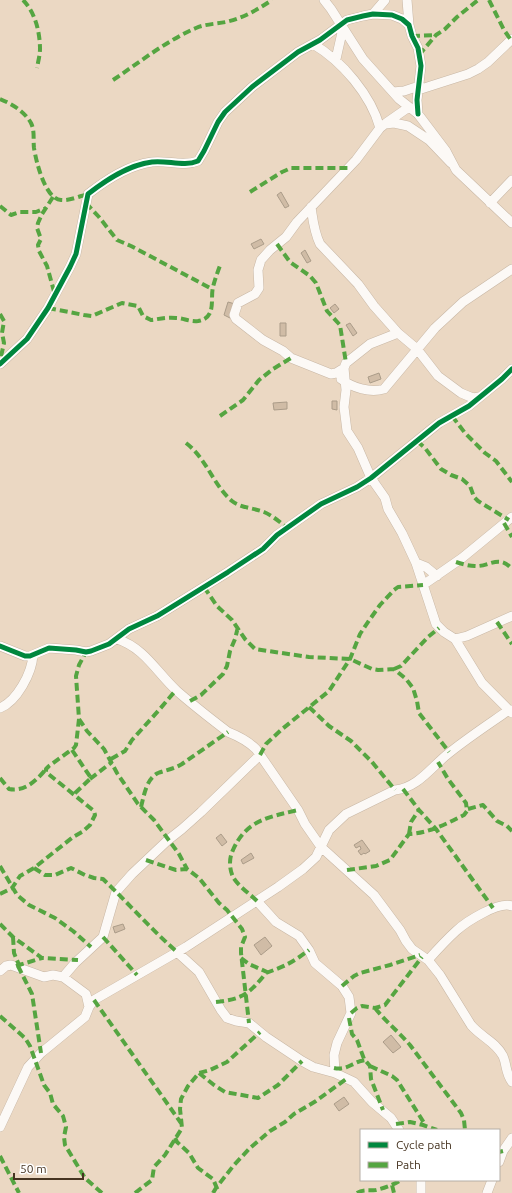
<svg xmlns="http://www.w3.org/2000/svg" width="512" height="1193" viewBox="0 0 512 1193" font-family="Ubuntu,sans-serif">
<rect width="100%" height="100%" fill="#ebd8c3"/>
<path fill="#d0bca6" stroke="#ab9c89" d="M281 192 289 206 285 208 277 195Z
M261 239 264 244 254 249 251 244Z
M305 250 311 261 307 263 301 253Z
M228 302 235 304 230 318 224 315Z
M335 304 339 309 334 313 330 308Z
M280 323H286V336H280Z
M350 323 357 333 353 336 346 325Z
M379 373 381 379 370 383 368 377Z
M332 401H337V410L332 409Z
M287 402V409L274 410 273 403Z
M221 834 227 842 222 846 216 838Z
M362 840 370 851 365 854 364 853 361 855 358 851 361 849 360 846 356 848 354 845Z
M251 853 254 858 243 864 241 860Z
M123 924 125 929 115 933 113 927Z
M265 937 272 946 261 955 254 945Z
M391 1035 401 1047 393 1053 383 1042Z
M344 1097 349 1104 339 1111 334 1104Z"/>
<g fill="none" stroke-linecap="round" stroke-linejoin="round">
<defs>
<path id="minor" d="M324 0 331 9 363 59 399 99 418 114 446 151 456 170 512 223
M407 0 409 25
M373 14 385 0
M313 44C342 61 371 95 380 128
M336 59 343 28
M418 90 468 74 478 69 488 62 512 39
M393 92 404 91 419 86
M386 123 409 107
M490 203 512 180
M311 207C313 220 314 232 320 244L358 284 374 306 398 333 417 349 438 376 461 393 473 398 479 397
M398 333 370 344 346 363 344 368 346 390 344 407 347 431 358 448 371 478 385 498 388 509 402 533 416 563 436 624 444 632 455 639 482 683 512 713
M0 364 27 339 48 308 70 267 76 254 88 194C106 180 128 165 152 162 167 160 184 167 198 161L204 151 218 122 225 112 252 87 298 52 320 40 347 20 363 16 373 14 392 15 402 19 409 25 412 36 418 48 421 66 417 100 418 114
M344 368 336 373 331 374 291 358 283 351 263 340 236 319 234 315 238 303 255 294 259 288 258 270 261 260 270 250 286 237 297 222 356 160 380 128 385 124 394 123 408 126 429 140 451 163
M341 379C353 388 370 393 384 389L435 328 463 302 512 269
M416 563 426 567 437 576
M423 585 462 558 512 517
M117 639C145 648 157 673 177 691 193 705 211 719 228 732 238 736 248 741 256 749L298 810 305 824 321 847 374 895 400 930 406 941 412 949 428 960 440 975 471 1025C481 1037 496 1042 503 1056 507 1065 505 1072 512 1082
M455 639 467 636 512 616
M0 646 25 656H30L49 648 76 650 86 652 91 651 109 644 129 629 157 616 228 572 263 549 277 535 321 504 357 487 371 478 439 423 469 406 502 379 512 369
M0 708C17 701 32 673 33 655
M257 901 276 922 299 936 309 950 315 963 342 986 349 997 351 1013 337 1043 334 1055 335 1073
M177 952 199 972 221 1010 227 1018 236 1021 249 1023 266 1037 302 1061 313 1067 335 1073 354 1082 372 1102 391 1118 399 1130
M428 960C437 950 446 940 456 931 467 921 499 901 512 906
M0 971 6 966 11 965 44 977 53 975 63 977 86 994 89 1007 85 1017 41 1053 28 1067 0 1127
M63 977 75 963 103 937 116 892 132 874 168 840 182 829 201 812 260 755
M89 1007 94 1000 186 947 278 887 303 869 316 857 329 830 346 814 395 790C418 788 432 766 449 753 469 737 489 724 509 710H512
M499 1162 503 1151 512 1138
M421 1180V1193
M487 1193 492 1180"/>
</defs>
<use href="#minor" stroke="#c8b7a5" stroke-width="10"/>
<use href="#minor" stroke="#fcf9f6" stroke-width="9"/>
<path stroke="#55a541" stroke-width="4" stroke-dasharray="8 4" stroke-linecap="butt" d="M23 0C35 12 40 32 40 49 40 55 38 62 37 68
M489 0 504 30 511 40
M412 36 436 35
M419 55 436 35 445 29 457 17 478 0
M113 80C140 62 166 41 196 28 205 24 216 24 226 22 243 18 257 10 272 0
M0 99C12 104 24 111 31 123 35 131 33 140 34 148 36 161 45 199 61 200 69 201 80 196 88 194
M250 192 282 172 291 168H349
M53 197 42 214 38 223 37 228 41 239 38 245 39 251 47 266 55 295
M86 203 99 217 117 240 131 246 212 289
M0 206 11 215 20 212H36L46 208
M277 244 290 262 310 276 316 283 327 311 340 325 346 363
M48 308 84 315 92 316 122 303 138 306 143 316 151 320C159 319 167 317 176 318 183 318 190 322 198 321 217 318 210 299 213 287 215 279 218 271 221 263
M0 314 4 321 2 333 4 343 0 361
M220 416 243 400 259 380 273 369 291 358
M452 416 465 433 485 453 496 461 512 482
M417 441 425 448 441 469 451 475 462 479 470 486 474 497 478 501 509 520
M186 443C207 459 213 485 232 501 241 508 254 508 264 512 273 516 280 522 287 528
M504 523 512 537
M456 562C462 564 469 566 475 566 489 567 499 554 512 569
M204 587 217 606 232 620 245 639 255 649 309 657 350 659 372 669 378 670 394 669 406 679 413 688 417 701 419 713 449 752
M497 622 512 644
M394 669 401 666 428 637 439 628
M190 701 201 695 223 674 227 666 230 651 235 639 238 627
M309 707 329 726 351 741 372 762 395 790
M79 719 87 731 104 749 117 773 138 804 154 820 179 854 187 869
M72 750 91 778 73 795
M260 755 266 744 281 730 329 691 350 659 360 634 368 622 380 605 394 590 398 587 423 585
M111 759 125 751 132 740 159 710 176 690
M0 778 9 789C25 792 37 780 46 769
M90 779 112 762
M403 789 419 810 436 829 493 908
M141 807C144 796 146 779 158 773 166 770 174 769 182 764L228 732
M468 809 483 805 497 821 507 826 512 831
M409 834 411 822 419 810
M146 860 176 870 187 869 199 878 219 903 227 910 242 929 245 937 241 947V953L249 1023
M0 866 17 895 29 905 55 918 73 931 91 947
M34 868 45 875H55L71 868 85 875 94 878 103 879C128 903 151 929 177 952
M347 870 376 866 390 860 409 834C429 833 446 824 464 815L467 811 466 803 448 779 438 762
M0 894 12 888 20 876 34 868 73 837 82 832 90 825 95 815 94 811 46 772V769L49 766 74 748 76 745 79 719 76 676 79 665 86 652
M257 901C250 894 238 886 233 877 229 868 229 858 233 850 246 820 269 817 298 810
M0 924 13 937 42 958 78 960
M13 937 14 953 19 965
M103 937 137 975
M241 958 249 964 267 972
M16 966 42 958
M18 966 32 994 41 1053
M342 986 354 976 360 973 390 965 420 955
M94 1000 181 1123
M216 1002C243 999 249 994 266 973 285 966 292 963 309 950
M375 1008C386 1022 399 1032 410 1045L461 1113 464 1120 465 1130
M351 1013 357 1008 362 1006 375 1008 385 1005 422 957
M0 1016 25 1038 30 1046 44 1085 50 1093 53 1104 63 1116 66 1127 64 1137 65 1145 85 1178 102 1193
M349 1018 352 1034 357 1040 364 1059 370 1066 371 1079 383 1110
M370 1066 392 1076 397 1080 426 1126
M334 1068C348 1071 353 1061 366 1060
M199 1073 214 1085 225 1092 258 1098 278 1085 302 1061
M396 1124 410 1122 423 1125 437 1130
M175 1138 177 1142 189 1153 198 1168 213 1179 219 1193
M499 1152 503 1151
M0 1156 19 1193
M392 1185 394 1193
M135 1193 152 1180 154 1167 165 1155 182 1128 180 1109 181 1099 188 1086 199 1073 210 1070 227 1062 260 1032
M213 1193 216 1188 234 1165 250 1148 270 1131 285 1122 294 1114 316 1101 346 1079
M357 1193C363 1189 369 1191 376 1190 385 1188 395 1184 401 1180"/>
<defs>
<path id="cycleway" d="M0 364 27 339 48 308 70 267 76 254 88 194C106 180 128 165 152 162 167 160 184 167 198 161L204 151 218 122 225 112 252 87 298 52 320 40 347 20 363 16 373 14 392 15 402 19 409 25 412 36 418 48 421 66 417 100 418 114
M0 646 25 656H30L49 648 76 650 86 652 91 651 109 644 129 629 157 616 228 572 263 549 277 535 321 504 357 487 371 478 439 423 469 406 502 379 512 369"/>
</defs>
<use href="#cycleway" stroke="#fff" stroke-width="8"/>
<use href="#cycleway" stroke="#00873e" stroke-width="5"/>
</g>
<rect x="360" y="1129" width="140" height="52" fill="#ffffff" stroke="#b5aea6"/>
<rect x="368" y="1142" width="20" height="6" fill="#00873e" stroke="#b5aea6"/>
<text x="396" y="1149" font-size="12" fill="#463421">Cycle path</text>
<rect x="368" y="1162" width="20" height="6" fill="#55a541" stroke="#b5aea6"/>
<text x="396" y="1169" font-size="12" fill="#463421">Path</text>
<path d="M14 1173v6h69v-6" fill="none" stroke="#463421" stroke-width="2"/>
<text x="20" y="1173" font-size="12" fill="#463421" stroke="#ffffff" stroke-width="3" paint-order="stroke">50 m</text>
</svg>
